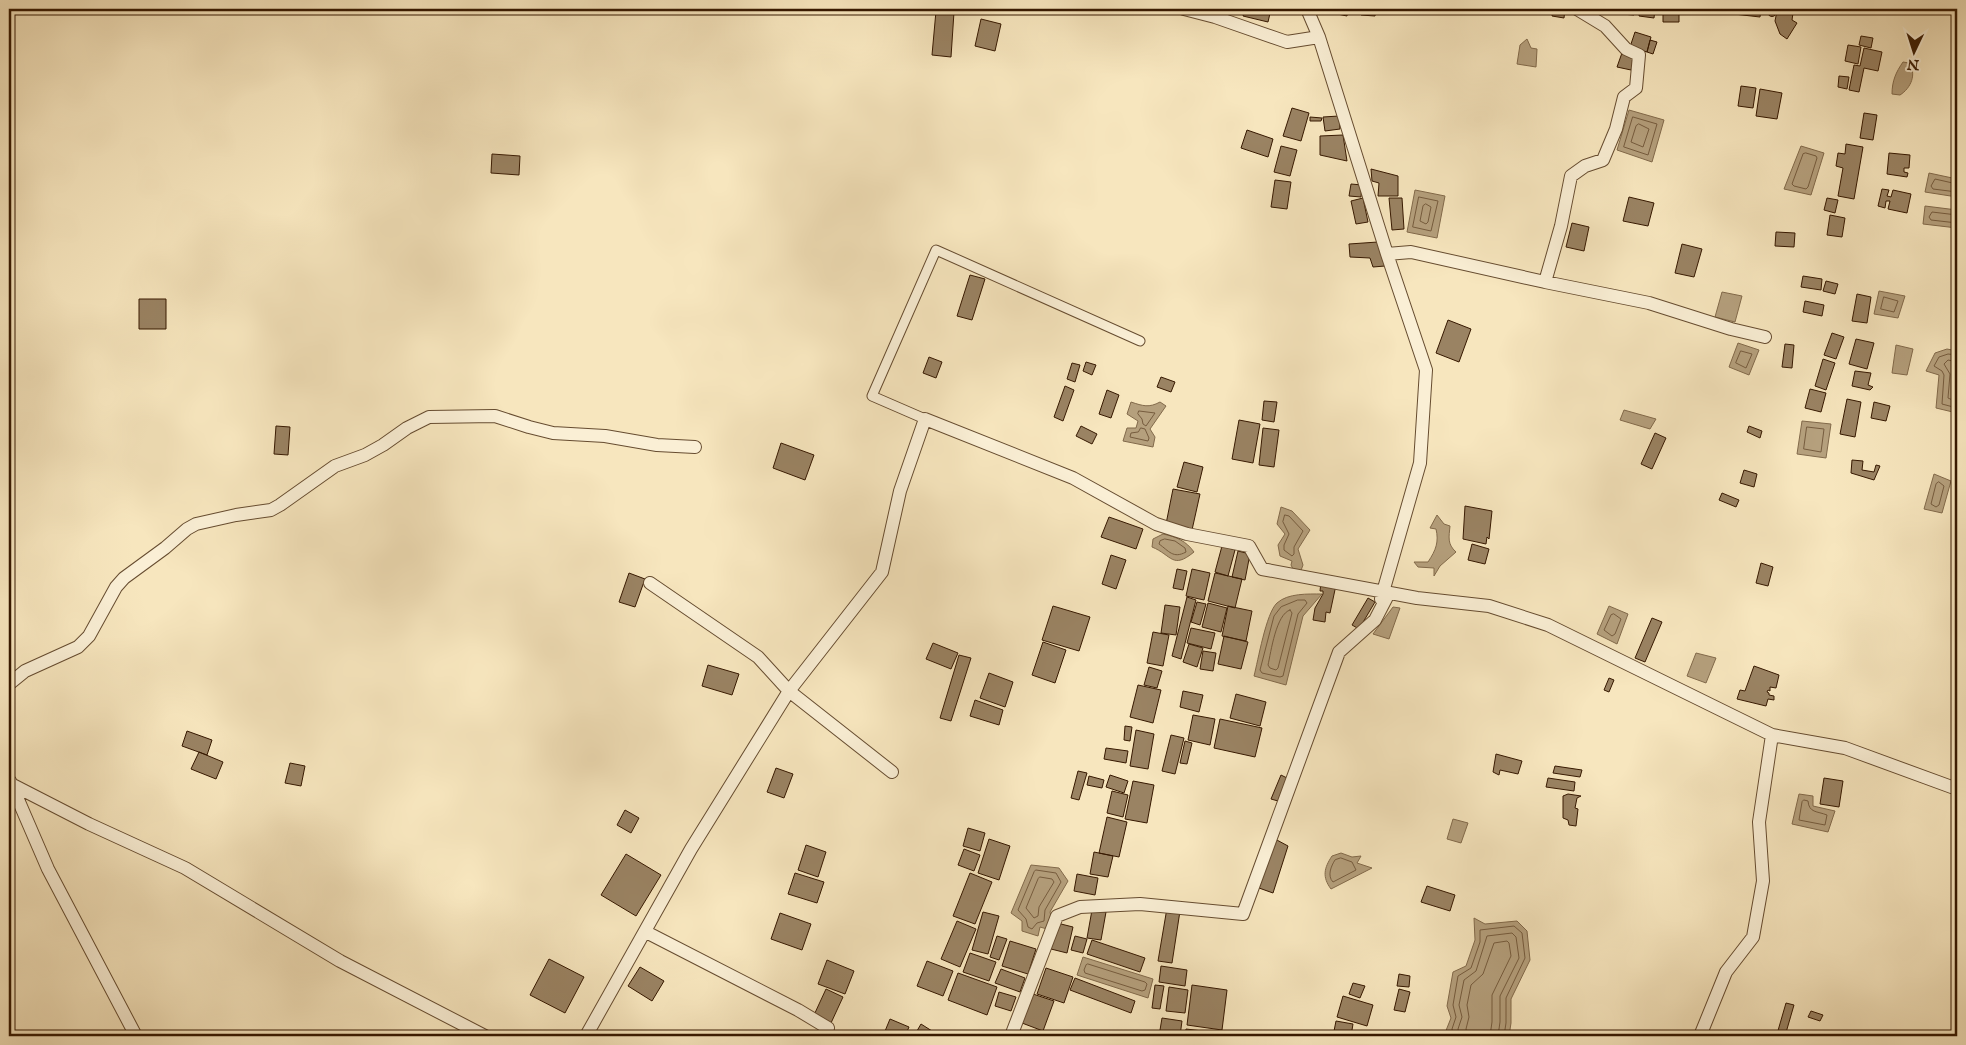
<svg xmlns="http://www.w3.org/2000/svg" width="1966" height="1045" viewBox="0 0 1966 1045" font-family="'IM FELL English',serif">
<rect width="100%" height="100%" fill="#f7e6be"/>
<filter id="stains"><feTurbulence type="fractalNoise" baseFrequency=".004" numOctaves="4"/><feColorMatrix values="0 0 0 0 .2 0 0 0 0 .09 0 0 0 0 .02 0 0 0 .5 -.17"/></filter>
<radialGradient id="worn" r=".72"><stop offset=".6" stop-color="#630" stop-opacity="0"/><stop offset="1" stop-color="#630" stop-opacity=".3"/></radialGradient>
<path fill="#b5a07d" stroke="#826a4b" d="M1527 39 1531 48 1537 49 1536 67 1517 64 1520 45Z
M1903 62 1909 63C1917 74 1911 88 1900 95L1892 94C1892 81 1896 72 1903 62Z
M1629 110 1664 120 1652 162 1617 150Z
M1801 146 1824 153 1811 195 1784 189Z
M1929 173 1957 179V197L1925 192Z
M1415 190 1445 196 1437 238 1407 232Z
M1925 206 1957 210V228L1923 224Z
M1879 291 1905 296 1898 318 1874 314Z
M1722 292 1742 296 1735 322 1715 317Z
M1738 343 1759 350 1749 375 1729 367Z
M1896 345 1913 349 1907 375 1892 373Z
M1947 349 1957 351V413L1936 408 1939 375 1926 371 1935 353Z
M1131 402C1143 406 1149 408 1160 402L1166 406 1150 429 1155 437 1153 447 1123 441 1127 428H1136L1138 421 1127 414Z
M1624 410 1656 419 1650 429 1620 420Z
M1802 421 1831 424 1826 458 1797 454Z
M1934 474 1951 481 1942 513 1924 509Z
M1281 507 1292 511 1310 530 1298 549 1303 565 1300 573 1294 571 1291 565 1292 561 1280 556 1278 545 1285 534 1277 524Z
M1437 515 1444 524 1450 526C1449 537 1447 544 1456 552L1440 566 1434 576V568L1418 567 1414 562H1428C1436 550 1439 542 1436 529L1430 528Z
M1163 534C1177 537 1186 541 1194 552 1172 570 1172 555 1152 547L1153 539Z
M1322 594 1303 616 1286 685 1254 676C1258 661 1266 613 1277 603 1288 593 1308 594 1322 594Z
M1609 606 1628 614 1617 644 1597 634Z
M1393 607 1400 608 1389 639 1373 634Z
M1696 653 1716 658 1706 683 1687 676Z
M1799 794 1813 796V806L1835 811 1828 832 1792 824Z
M1453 819 1468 823 1461 843 1447 839Z
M1341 853 1352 857 1361 856 1357 863 1372 868 1331 889C1322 877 1324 868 1332 856Z
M1031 865 1059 868 1068 881 1050 912 1051 916 1047 929 1040 927 1038 936 1022 931V921L1011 913Z
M1474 918 1485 924 1517 921 1527 931 1530 960 1511 999V1023L1509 1036H1455L1445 1033 1451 1018 1447 1006 1453 972 1466 966 1475 940Z
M1083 957 1153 979 1148 998 1077 975Z"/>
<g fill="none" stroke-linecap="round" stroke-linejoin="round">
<path stroke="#765c3e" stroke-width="1" d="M1633 117 1657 124 1648 155 1624 147Z
M1639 124 1649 129 1643 147 1631 142 1636 126Z
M1806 153 1816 156 1817 158 1808 187 1806 189 1794 186 1792 184 1803 154Z
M1957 184 1935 179 1931 186 1933 189 1957 192
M1419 197 1438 201 1431 231 1413 227Z
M1426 204 1431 207 1428 222 1426 224 1420 221 1423 206Z
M1957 215 1932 212 1929 217 1931 220 1957 223
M1884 297 1898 301 1894 312 1881 309Z
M1741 351 1752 354 1746 368 1736 363Z
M1957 355 1948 354 1939 357 1934 366 1942 371 1944 375 1942 404 1957 408
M1957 362 1948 360 1944 364 1950 374 1948 398 1957 402
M1139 411 1155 413 1146 426 1143 424 1142 419 1138 414Z
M1807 427 1824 429 1821 452 1804 449Z
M1141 428 1145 429 1149 438 1148 441 1130 437 1131 433 1138 432Z
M1939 482 1944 486 1939 505 1936 507 1931 504 1936 484Z
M1285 515 1289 516 1303 531 1294 547V554L1292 556 1284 550V545L1289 534 1283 522Z
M1165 539 1175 541 1185 548 1186 552C1173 559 1169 551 1159 544L1160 541Z
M1298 600H1305L1307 603 1298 614 1283 676 1280 677 1262 673 1260 670 1274 616 1281 607Z
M1290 610 1292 613 1278 668 1276 670 1270 668 1268 665C1271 652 1276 614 1290 610Z
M1614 614 1621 619 1615 634 1612 636 1604 630 1611 615Z
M1804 800 1808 801C1809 813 1817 811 1827 815L1825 825 1799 820 1802 802Z
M1341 858 1352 862 1356 870 1333 882C1327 876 1331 866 1335 860Z
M1036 870 1056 873 1061 882 1045 910 1044 921 1037 923 1032 929 1028 927 1026 919 1018 910 1034 872Z
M1040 877 1052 879 1054 882 1039 907 1038 916 1034 918 1026 908 1038 879Z
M1088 964 1145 982 1147 984 1145 990 1142 991 1085 973 1084 970 1086 965Z
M1453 1036 1452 1029 1456 1017 1453 1005 1458 976 1471 968 1480 942V930L1514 926 1522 933 1525 958 1506 998V1023L1504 1036
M1459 1036 1458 1029 1462 1017 1459 1005 1464 980 1476 971 1487 936 1512 933 1516 937 1519 958 1500 996V1022L1498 1036
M1467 1036 1466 1029 1469 1017 1467 1005 1471 985 1483 974 1494 943 1507 941 1509 943 1511 956 1492 995V1022L1490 1036"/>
</g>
<path fill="#9a8363" stroke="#361800" d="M1767.5 12a4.5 4.5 0 1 1 9 0a4.5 4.5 0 1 1-9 0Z
M1245 9H1271L1268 22 1243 16Z
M1329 9H1348L1347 16 1328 12Z
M1362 9H1376L1375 16 1361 15Z
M1553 9H1565L1564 18 1552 16Z
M1621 9H1634V15L1621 14Z
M1640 9H1655L1654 18 1639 16Z
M1663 9H1679V22H1663Z
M1734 9H1761L1760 17 1734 14Z
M936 11 954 12 951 57 932 55Z
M1777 11 1793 13 1792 20 1797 23 1787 39 1780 34 1775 21Z
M981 19 1001 24 995 51 975 46Z
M1635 32 1651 37 1647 52 1630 47Z
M1861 36 1873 38 1871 48 1859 45Z
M1650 40 1657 42 1653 54 1647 52Z
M1848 45 1861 47 1858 64 1845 61Z
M1864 48 1882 52 1878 71 1864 68 1859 92 1849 90 1854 65 1860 66Z
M1623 50 1635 56 1631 70 1617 67Z
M1839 76 1849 77 1847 89 1838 87Z
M1741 86 1756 88 1753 108 1738 106Z
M1760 89 1782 93 1777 119 1756 116Z
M1292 108 1309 113 1301 141 1283 136Z
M1864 113 1877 115 1873 140 1860 138Z
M1339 116 1340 129 1325 131 1323 117Z
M1310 117 1322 118 1321 121H1310Z
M1247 130 1273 139 1268 157 1241 148Z
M1343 135 1347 161 1320 155V136Z
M1846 144 1863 147 1854 199 1838 196 1843 168 1836 166 1838 153 1845 154Z
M1281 146 1297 150 1290 176 1274 172Z
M1889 153 1910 155 1909 168H1904V172L1908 173 1907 177 1887 174Z
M492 154 520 156 519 175 491 173Z
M1371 169 1398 176V196H1378L1379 183 1372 181Z
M1275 180 1291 182 1287 209 1271 207Z
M1351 184 1362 185 1361 197 1349 196Z
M1882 189 1889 190 1887 196 1891 197 1893 190 1911 194 1907 213 1888 209 1890 201H1886L1885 208 1878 206Z
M1629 197 1654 203 1648 226 1623 221Z
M1363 198 1368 222 1356 224 1351 201Z
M1389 198H1402L1404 229 1392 230Z
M1827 198 1838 200 1835 213 1824 210Z
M1830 215 1845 218 1842 237 1827 235Z
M1572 223 1589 227 1584 251 1566 247Z
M1776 232 1795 233 1794 247 1775 246Z
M1378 242 1385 266 1373 267 1370 258 1350 257 1349 244Z
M1682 244 1702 249 1694 277 1675 273Z
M970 275 985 279 972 320 957 316Z
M1803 276 1822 279 1821 290 1801 287Z
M1826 281 1838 284 1835 294 1823 291Z
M1857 294 1871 297 1867 323 1852 321Z
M139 299H166V329H139Z
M1805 301 1824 305 1822 316 1803 312Z
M1448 320 1471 329 1459 362 1436 353Z
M1832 333 1844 337 1836 359 1824 355Z
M1856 339 1874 343 1867 369 1849 364Z
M1785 344 1794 345 1792 368 1782 367Z
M929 357 942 362 936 378 923 373Z
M1823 359 1835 363 1826 390 1815 386Z
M1086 362 1096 365 1092 375 1083 371Z
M1072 363 1080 365 1075 382 1067 379Z
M1855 371 1871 373 1868 385 1873 387 1870 390 1852 386Z
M1161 377 1175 382 1171 392 1157 387Z
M1065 386 1074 390 1063 421 1054 417Z
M1810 389 1826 393 1821 412 1805 408Z
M1107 390 1119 395 1111 418 1099 414Z
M1847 399 1861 402 1855 437 1840 434Z
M1264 401 1277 402 1274 422 1262 420Z
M1874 402 1890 406 1886 421 1871 418Z
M1239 420 1260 424 1253 463 1232 459Z
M276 426 290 427 288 455 274 454Z
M1081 426 1097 434 1092 444 1076 436Z
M1749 426 1762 431 1760 438 1747 432Z
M1263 428 1279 430 1274 467 1259 465Z
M1655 433 1666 438 1652 469 1641 464Z
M781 443 814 455 805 480 773 468Z
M1852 460 1863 461 1862 470 1874 472 1876 465 1880 466 1874 480 1851 473Z
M1184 462 1203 467 1197 492 1177 487Z
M1744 470 1757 474 1754 487 1740 483Z
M1173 489 1200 494 1192 530 1166 524Z
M1722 493 1739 500 1736 507 1719 500Z
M1465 506 1492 511 1489 539 1487 537 1486 544 1463 539Z
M1109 517 1143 529 1136 549 1101 537Z
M1472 544 1489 549 1485 564 1468 560Z
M1222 546 1235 550 1228 576 1215 572Z
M1238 551 1250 554 1245 580 1232 577Z
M1111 555 1126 560 1116 589 1102 584Z
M1761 563 1773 567 1768 586 1756 583Z
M1177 569 1187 571 1183 590 1173 588Z
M1192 569 1210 573 1204 600 1186 596Z
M629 573 645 579 635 607 619 602Z
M1215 573 1242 579 1235 608 1208 601Z
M1321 582 1336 585 1330 613 1326 612 1325 622 1313 620 1315 608 1323 594V591H1320Z
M1187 597 1196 600 1181 659 1172 656Z
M1368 598 1375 602 1359 629 1352 625Z
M1197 602 1206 604 1200 625 1191 622Z
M1208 603 1227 608 1221 632 1202 627Z
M1165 605 1180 607 1176 635 1161 633Z
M1053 606 1090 617 1079 651 1042 640Z
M1228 606 1252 611 1246 641 1222 636Z
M1652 618 1662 622 1645 662 1635 658Z
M1191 628 1215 633 1211 649 1187 643Z
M1153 632 1169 635 1163 666 1147 663Z
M1224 636 1248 642 1241 669 1218 664Z
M1043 642 1066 650 1055 683 1032 675Z
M933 643 958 653 951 669 926 659Z
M1189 644 1203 648 1197 667 1183 662Z
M1203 651 1216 653 1213 671 1200 669Z
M959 655 971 658 951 721 940 718Z
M708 665 739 674 732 695 702 686Z
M1754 666 1779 675 1776 688 1770 687V691L1768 690 1767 692 1769 693V695L1774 696V700L1768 699 1766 706 1737 699 1740 690 1745 691Z
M1149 667 1162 671 1157 688 1144 685Z
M989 673 1013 682 1005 707 980 698Z
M1609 678 1614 680 1609 692 1604 690Z
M1138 685 1161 690 1153 723 1130 717Z
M1183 691 1203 695 1199 712 1180 707Z
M1236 694 1266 702 1260 726 1230 718Z
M975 700 1003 710 999 725 970 716Z
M1193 715 1215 719 1210 745 1188 740Z
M1220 719 1262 728 1255 757 1214 748Z
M1125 726 1132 727 1130 741 1124 740Z
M1136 730 1154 734 1148 769 1130 766Z
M187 731 212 740 207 755 182 746Z
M1171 735 1184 738 1175 774 1162 771Z
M1185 741 1192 743 1187 764 1180 763Z
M1106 748 1128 751 1126 763 1104 759Z
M199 752 223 762 216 779 191 769Z
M1496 754 1522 761 1518 774 1500 770 1499 775 1493 772Z
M290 763 305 766 301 786 285 783Z
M1555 766 1582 770 1580 777 1553 773Z
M776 768 793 774 784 798 767 792Z
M1078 771 1087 773 1079 800 1071 798Z
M1110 775 1128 781 1124 793 1106 787Z
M1281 775 1287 778 1278 801 1271 799Z
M1089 776 1104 780 1102 788 1087 785Z
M1548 778 1575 782 1574 791 1546 787Z
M1824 778 1843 781 1839 807 1820 804Z
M1133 781 1154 785 1147 823 1125 819Z
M1112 791 1128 795 1123 817 1107 813Z
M1568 794 1581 796 1577 798 1575 808 1578 809 1576 826 1569 825 1568 820 1563 818V796Z
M625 810 639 818 631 833 617 825Z
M1107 817 1127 822 1119 857 1099 853Z
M968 828 985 833 980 851 963 846Z
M989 839 1010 846 999 880 978 873Z
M1275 839 1288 846 1273 893 1259 888Z
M806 845 826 852 818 877 798 870Z
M964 849 980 855 974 871 958 865Z
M1094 852 1113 856 1108 877 1090 874Z
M626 854 661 875 636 916 601 895Z
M795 873 824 882 817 903 788 894Z
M970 873 992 882 975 924 953 916Z
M1077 874 1098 878 1095 895 1074 891Z
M1427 886 1455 895 1450 911 1421 902Z
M1167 908 1180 911 1172 963 1158 961Z
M1092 910 1106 912 1101 940 1087 938Z
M983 912 999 916 988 954 972 950Z
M780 913 811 924 802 950 771 939Z
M957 921 976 929 960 967 941 959Z
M1057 923 1073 927 1067 953 1051 949Z
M997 936 1007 939 999 960 990 957Z
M1075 936 1087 939 1083 953 1071 950Z
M1092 940 1145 958 1140 972 1087 954Z
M1010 941 1036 949 1028 974 1002 966Z
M970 953 996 962 989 981 963 972Z
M549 959 584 977 565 1013 530 995Z
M827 960 854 971 845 994 818 984Z
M927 961 953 971 943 996 917 986Z
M1161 966 1187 970 1185 986 1159 982Z
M640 967 664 981 652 1001 628 986Z
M1046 968 1073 977 1064 1003 1037 994Z
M1001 969 1025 978 1020 992 995 983Z
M958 973 997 987 987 1015 948 1000Z
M1399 974 1410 976 1409 987 1397 986Z
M1075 978 1135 1001 1131 1013 1070 990Z
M1353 983 1365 986 1360 998 1349 994Z
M1155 985 1164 986 1160 1009 1152 1008Z
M1192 985 1227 990 1222 1030 1187 1025Z
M1169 987 1188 990 1185 1013 1166 1011Z
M826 989 843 997 831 1023 814 1015Z
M1399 989 1410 992 1405 1012 1394 1010Z
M999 992 1016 997 1011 1011 995 1006Z
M1033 994 1054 1001 1043 1031 1022 1023Z
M1343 996 1373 1005 1367 1026 1337 1017Z
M1786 1003 1794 1005 1785 1036 1777 1034Z
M1811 1011 1823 1015 1820 1021 1808 1017Z
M1162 1018 1182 1021 1180 1036H1159Z
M890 1019 909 1027 905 1036H883Z
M1336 1021 1353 1024 1351 1036H1333Z
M921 1024 932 1031 929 1036H914Z
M1186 1029 1219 1033V1036H1185Z
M1128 1031 1146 1036H1126Z
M1227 1033 1246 1034V1036H1226Z"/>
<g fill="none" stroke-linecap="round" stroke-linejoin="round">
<defs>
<path id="pedestrian" d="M925 419 872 396 936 250 1140 341"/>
<path id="minor" d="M1184 9 1215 17 1287 42 1319 37
M1307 9 1319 37 1387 254 1426 370 1420 463 1381 599
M1387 254 1411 252 1545 282 1561 226 1571 176 1585 166 1603 160 1616 129 1624 97 1636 88 1639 55 1626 49 1605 26 1577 9
M1545 282 1649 303 1731 329 1765 337
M650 583 758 657 789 691 892 772
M9 684 25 671 78 647 89 636 116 587 124 578 165 548 187 529 196 524 236 515 271 510 280 505 335 466 365 455 383 445 407 428 429 417 495 416 529 427 553 433 605 436 657 445 695 447
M10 781 48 869 136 1036
M11 784 89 824 185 868 340 961 485 1036
M646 932 798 1010 828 1028
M586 1036 691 849 789 691 882 572 900 491 925 419 1073 478 1156 524 1187 534 1249 546 1262 569 1417 598 1489 606 1548 625 1772 735
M1011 1036 1057 916 1080 907 1140 904 1243 914 1339 652 1375 620 1389 593
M1700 1036 1726 972 1753 937 1763 881 1759 822 1772 735 1845 748 1957 789"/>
</defs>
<use href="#pedestrian" stroke="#664c30" stroke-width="11"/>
<use href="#minor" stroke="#664c30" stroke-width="14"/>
<use href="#pedestrian" stroke="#faefd5" stroke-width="9"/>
<use href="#minor" stroke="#faefd5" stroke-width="12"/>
</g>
<rect width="1966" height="1045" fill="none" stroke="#f7e6be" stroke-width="30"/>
<rect x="10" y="10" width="1946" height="1025" fill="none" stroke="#361800" stroke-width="2.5"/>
<rect x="15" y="15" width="1936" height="1015" fill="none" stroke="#361800"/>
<g transform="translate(1914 52) rotate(184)" stroke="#faefd5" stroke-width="4" paint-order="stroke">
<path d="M0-4L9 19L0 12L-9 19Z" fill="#361800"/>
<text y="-8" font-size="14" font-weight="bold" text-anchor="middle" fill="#361800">N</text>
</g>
<rect width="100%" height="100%" filter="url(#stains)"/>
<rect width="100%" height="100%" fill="url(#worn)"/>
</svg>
